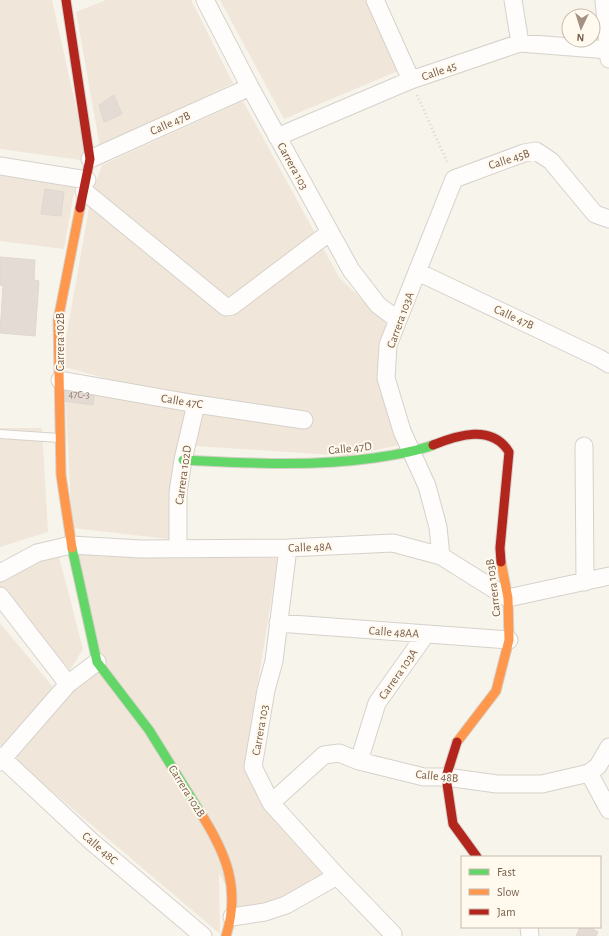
<svg xmlns="http://www.w3.org/2000/svg" width="609" height="936" viewBox="0 0 609 936" font-family="'Alegreya Sans',sans-serif">
<rect width="100%" height="100%" fill="#f7f4ec"/>
<path fill="#f0e7da" d="M0 0H52L88 161 0 149Z
M106 0H191L233 83 100 147 76 12Z
M220 0H366L398 71 284 119Z
M243 101 339 277 388 325 403 444 349 456 195 446 189 402 169 539 72 528 65 384 165 395 61 366 90 203 226 304 94 188 102 165Z
M0 175 75 187 64 249 0 241Z
M0 428H42L48 532 0 547Z
M77 548 278 558 246 757 326 872 288 898 239 911 219 873 220 934 14 759 98 646Z
M57 549 83 649 70 670 0 589V567Z
M0 623 53 687 3 748 0 745Z"/>
<path fill="#e4dcd4" stroke="#e0d7ce" d="M114 95 122 114 104 122 99 105Z
M45 189 64 192 61 216 41 214Z
M0 257 35 260 34 280 39 281 35 336 0 333 3 286 0 285Z
M65 384 95 388 93 405 63 401Z
M580 927H590L598 932 596 936H576Z"/>
<g fill="none" stroke-linecap="round" stroke-linejoin="round">
<defs>
<path id="lane" d="M0 434 59 438"/>
<path id="street" d="M205 0 250 87 351 270 378 305 398 320
M375 0 411 80
M513 0 520 43
M604 0 609 59
M277 137 411 80 520 43 609 50
M90 159 250 87
M0 166 87 180
M84 191 226 307 232 306 330 232
M418 272 599 358 609 364
M60 380 196 404 304 420
M584 446 585 582
M178 547V492L183 460 196 404
M288 548 274 661 266 690 253 767 271 803 337 876 393 934
M441 556 438 527 427 486 402 431 386 378 388 345 454 179 524 153 536 151 551 161 595 214 609 219
M0 573 37 553 71 545 141 549 288 548 393 543 441 556 508 598 609 576
M0 596 68 684
M278 623 509 640
M0 756 91 841 203 936
M359 761 377 703 426 634
M0 762 68 684 97 662
M589 773 609 810
M271 803 324 755 339 753 359 761 424 777H446L497 784H542L589 773 598 766 609 747
M232 917 265 912 286 905 337 876
M529 927 530 936"/>
<path id="fast" d="M183 460C247 463 310 467 374 458 395 455 414 452 433 445
M72 548 97 662 149 730 200 812"/>
<path id="slow" d="M72 548 61 475 58 320 80 208
M457 742 496 691 509 640 508 598 501 562
M200 812C226 853 241 888 226 936"/>
<path id="jam" d="M66 0 90 159 80 208
M433 445C458 435 492 424 509 452L500 548 501 562
M457 742 446 777 453 824 477 857"/>
</defs>
<use href="#lane" stroke="#d6d1ca" stroke-width="10"/>
<use href="#street" stroke="#d6d1ca" stroke-width="19"/>
<use href="#fast" stroke="#d7d0c8" stroke-width="11"/>
<use href="#slow" stroke="#d7d0c8" stroke-width="11"/>
<use href="#jam" stroke="#d7d0c8" stroke-width="11"/>
<path stroke="#dad3ce" stroke-width="2.5" stroke-dasharray="1 3" stroke-linecap="butt" d="M417 95 448 164"/>
<use href="#lane" stroke="#fefdfc" stroke-width="8"/>
<use href="#street" stroke="#fefdfc" stroke-width="17"/>
<use href="#fast" stroke="#63d668" stroke-width="9"/>
<use href="#slow" stroke="#ff974d" stroke-width="9"/>
<use href="#jam" stroke="#b3261e" stroke-width="9"/>
</g>
<g text-anchor="middle" dominant-baseline="central" stroke-width="4" stroke-linejoin="round" paint-order="stroke">
<g font-size="10" fill="#947e70">
<text x="79" y="395">47C-3</text>
</g>
<g font-size="12" fill="#775c4b" stroke="#fff9ee">
<text transform="translate(439 71) rotate(-19)">Calle 45</text>
<text transform="translate(170 123) rotate(-24)">Calle 47B</text>
<text transform="translate(509 159) rotate(-18)">Calle 45B</text>
<text transform="translate(293 166) rotate(61)">Carrera 103</text>
<text transform="translate(514 317) rotate(25)">Calle 47B</text>
<text transform="translate(400 320) rotate(-70)">Carrera 103A</text>
<text transform="translate(60 342) rotate(-90)">Carrera 102B</text>
<text transform="translate(182 401) rotate(9)">Calle 47C</text>
<text transform="translate(350 448) rotate(-6)">Calle 47D</text>
<text transform="translate(183 475) rotate(-82)">Carrera 102D</text>
<text transform="translate(310 547) rotate(-2)">Calle 48A</text>
<text transform="translate(493 588) rotate(-97)">Carrera 103B</text>
<text transform="translate(394 632) rotate(4)">Calle 48AA</text>
<text transform="translate(398 674) rotate(-55)">Carrera 103A</text>
<text transform="translate(260 730) rotate(-80)">Carrera 103</text>
<text transform="translate(437 776) rotate(6)">Calle 48B</text>
<text transform="translate(187 791) rotate(58)">Carrera 102B</text>
<text transform="translate(100 848) rotate(41)">Calle 48C</text>
</g>
</g>
<rect x="461" y="856" width="140" height="72" fill="#fff9ee" stroke="#c9baad"/>
<rect x="469" y="869" width="20" height="6" fill="#63d668" stroke="#c9baad"/>
<text x="497" y="876" font-size="12" fill="#775c4b">Fast</text>
<rect x="469" y="889" width="20" height="6" fill="#ff974d" stroke="#c9baad"/>
<text x="497" y="896" font-size="12" fill="#775c4b">Slow</text>
<rect x="469" y="909" width="20" height="6" fill="#b3261e" stroke="#c9baad"/>
<text x="497" y="916" font-size="12" fill="#775c4b">Jam</text>
<g transform="translate(581 28) rotate(184)"><circle r="19" fill="#fff9ee" stroke="#c9baad"/>
<path d="M0-3L7 15L0 10L-7 15Z" fill="#a49183"/>
<text y="-6" font-size="11" font-weight="bold" text-anchor="middle" fill="#775c4b">N</text>
</g>
</svg>
